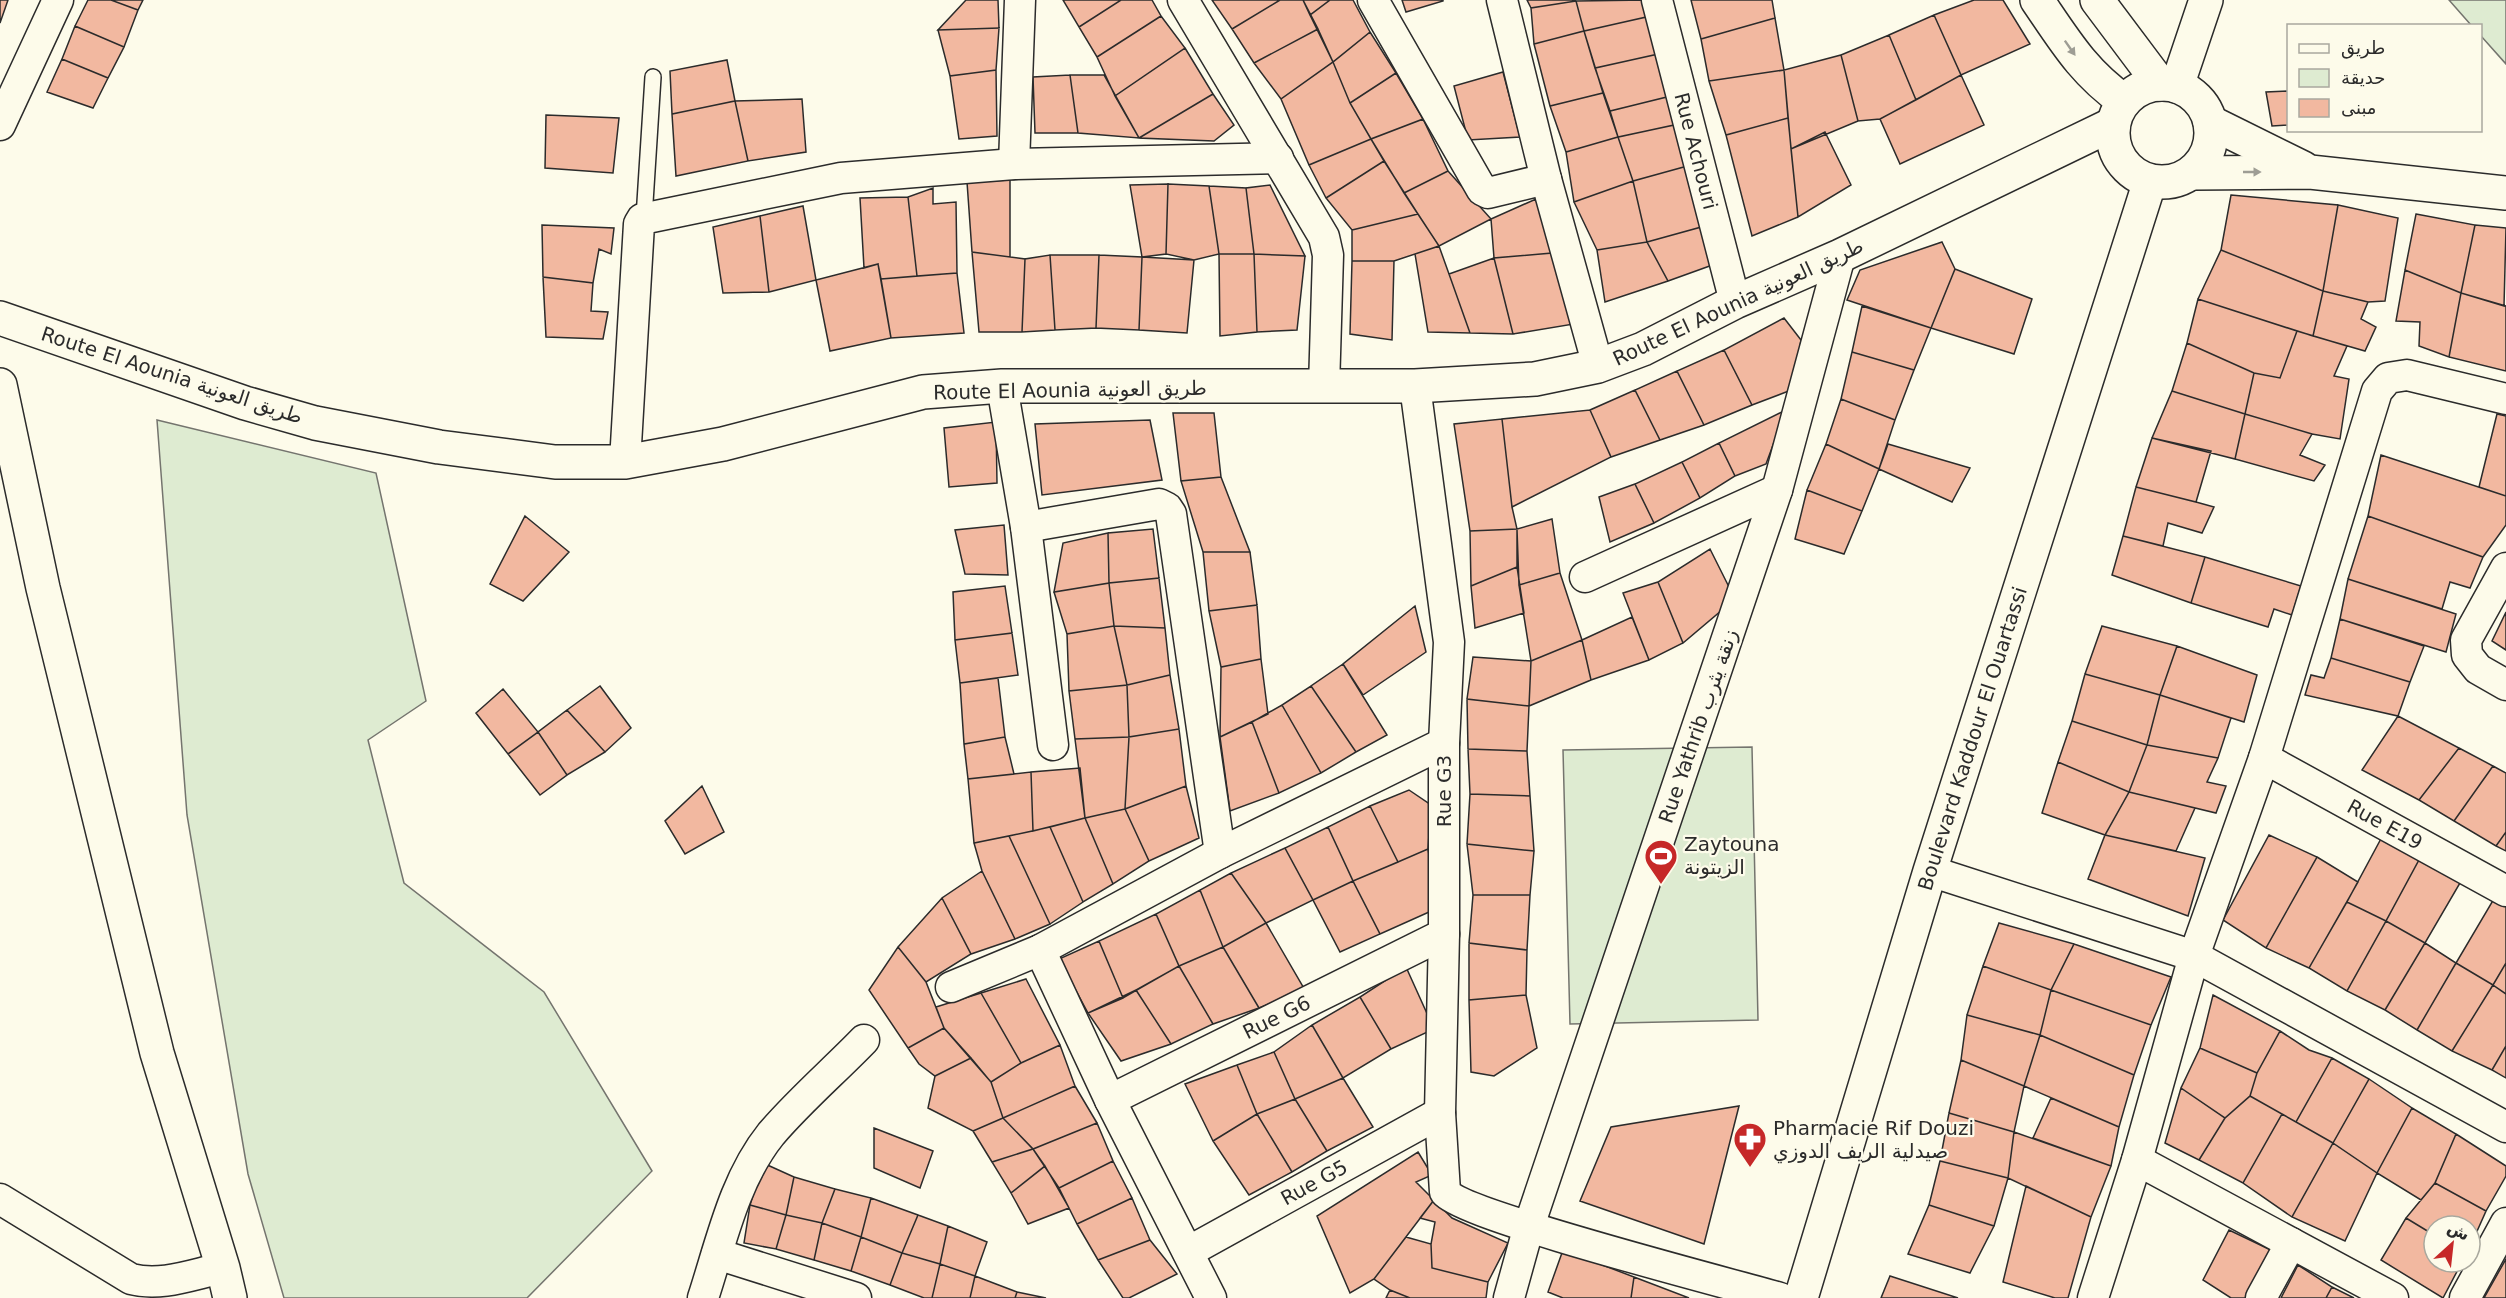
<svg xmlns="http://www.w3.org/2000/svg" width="2506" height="1298" viewBox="0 0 2506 1298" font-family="'DejaVu Sans',Vazirmatn,sans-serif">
<rect width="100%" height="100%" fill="#fdfbea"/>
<path fill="#deebd1" stroke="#74746e" stroke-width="1.5" d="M2449 0H2506V64L2481 36 2480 26 2471 25Z
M157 420 376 473 426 701 368 740 404 883 544 992 652 1171 527 1298H284L248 1174 187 815Z
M1752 747 1758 1020 1570 1024 1563 750Z"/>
<path fill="#f2b8a0" stroke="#2b2b2b" stroke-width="1.5" d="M0 0H8L0 23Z
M88 0H111L138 10 124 47 75 26Z
M111 0H143L138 10Z
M966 0H998L999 28 938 30Z
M1063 0H1121L1079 27Z
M1121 0H1152L1161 16 1097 57 1079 27Z
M1212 0H1280L1232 29Z
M1280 0H1303L1318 29 1254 63 1232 29Z
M1303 0H1330L1310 15Z
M1330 0H1353L1370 32 1333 62 1310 15Z
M1402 0H1443V1L1406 12Z
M1527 0H1575L1576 1 1531 8Z
M1648 0 1651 16 1584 31 1576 1Z
M1691 0H1772L1775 18 1701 39Z
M1974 0H2003L2030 44 1961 75 1934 15Z
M1576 1 1584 31 1534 44 1531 8Z
M1934 15 1961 75 1916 100 1889 35Z
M1161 16 1185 48 1115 96 1097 57Z
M1651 16 1663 53 1595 68 1584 31Z
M1775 18 1784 70 1709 81 1701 39Z
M75 26 124 47 108 78 62 59Z
M999 28 996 70 950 76 938 30Z
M1318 29 1333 62 1281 99 1254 63Z
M1584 31 1603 93 1550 106 1534 44Z
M1370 32 1396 73 1350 103 1333 62Z
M1889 35 1916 100 1880 119 1858 121 1841 55Z
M1185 48 1213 94 1139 138 1115 96Z
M1663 53 1671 96 1610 111 1595 68Z
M1841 55 1858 121 1791 149 1784 70Z
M62 59 108 78 93 108 47 92Z
M727 60 735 101 672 114 670 71Z
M1333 62 1350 103 1371 139 1309 165 1281 99Z
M996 70 997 136 959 139 950 76Z
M1784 70 1788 118 1726 135 1709 81Z
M1503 72 1520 137 1468 140 1454 86Z
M1396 73 1423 119 1371 139 1350 103Z
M1070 75 1078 133H1035L1033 77Z
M1070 75H1104L1139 138 1078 133Z
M1961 75 1984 125 1900 164 1880 119Z
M2288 91V125L2272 126 2266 92Z
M1603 93 1618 137 1566 152 1550 106Z
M1213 94 1234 125 1214 141 1139 138Z
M1671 96 1679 124 1618 137 1610 111Z
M802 99 806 152 748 161 735 101Z
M735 101 748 161 676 176 672 114Z
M546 115 619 118 613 173 545 168Z
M1788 118 1798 217 1752 236 1726 135Z
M1423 119 1448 171 1404 193 1371 139Z
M1679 124 1691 165 1633 181 1618 137Z
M1825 132 1851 185 1798 217 1791 149Z
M1618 137 1633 181 1574 202 1566 152Z
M1371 139 1384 161 1326 198 1309 165Z
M1384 161 1418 214 1352 230 1326 198Z
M1691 165 1705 226 1647 242 1633 181Z
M1448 171 1491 219 1439 246 1404 193Z
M1010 180V257L972 252 967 182Z
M1633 181 1647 242 1597 250 1574 202Z
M1168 184 1209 186 1219 254 1194 260 1166 254Z
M1168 184 1166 254 1142 257 1130 185Z
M1270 185 1305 256 1254 254 1246 188Z
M1209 186 1246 188 1254 254H1219Z
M933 188V204L956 202 957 273 917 276 908 197Z
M2231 195 2338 205 2323 291 2221 250Z
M908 197 917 276 881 279 878 264 864 268 860 198Z
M1536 199 1552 253 1494 258 1491 219Z
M2338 205 2398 218 2385 301 2368 302 2323 291Z
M803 206 816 280 769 292 760 216Z
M1418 214 1439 246 1394 261H1352V230Z
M2416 214 2475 225 2461 293 2405 270Z
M760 216 769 292 723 293 713 227Z
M542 225 614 228 611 254 599 249 593 283 543 277Z
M2475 225 2506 228 2504 306 2461 293Z
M1705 226 1718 263 1668 281 1647 242Z
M1647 242 1668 281 1605 302 1597 250Z
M1942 242 1955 269 1931 328 1847 300 1860 270Z
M1439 246 1449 274 1470 333 1428 332 1415 254Z
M2221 250 2323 291 2313 336 2198 299Z
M972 252 1025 259 1022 332H979Z
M1552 253 1574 324 1513 334 1494 258Z
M1219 254H1254L1257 332 1220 336Z
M1254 254 1305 256 1297 330 1257 332Z
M1050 255 1055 330 1022 332 1025 259Z
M1050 255H1099L1096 328 1055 330Z
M1099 255 1142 257 1139 330 1096 328Z
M1142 257 1194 260 1187 333 1139 330Z
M1494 258 1513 334 1470 333 1449 274Z
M1352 261H1394L1392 340 1350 334Z
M878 264 891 338 830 351 816 280Z
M1955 269 2032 299 2014 354 1931 328Z
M2405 270 2461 293 2449 357 2419 346 2420 322 2396 321Z
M957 273 964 333 891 338 881 279Z
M543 277 593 283 591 311 608 312 603 339 546 337Z
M2323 291 2368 302 2361 319 2376 327 2365 351 2313 336Z
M2461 293 2506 306V371L2449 357Z
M2198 299 2297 331 2280 378 2254 373 2187 343Z
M1862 306 1931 328 1914 370 1852 352Z
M1784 318 1801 340 1794 389 1752 405 1724 350Z
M2297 331 2347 346 2334 376 2349 379 2340 439 2312 434 2245 414 2254 373 2280 378Z
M2187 343 2254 373 2245 414 2172 391Z
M1724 350 1752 405 1704 425 1677 371Z
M1852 352 1914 370 1895 420 1841 399Z
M1677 371 1704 425 1660 440 1635 390Z
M1635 390 1660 440 1611 457 1590 410Z
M2172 391 2245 414 2235 459 2152 438Z
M1841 399 1895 420 1879 469 1826 444Z
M1590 410 1611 457 1512 507 1502 419Z
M1786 410 1766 464 1735 476 1719 443Z
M1173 413H1214L1221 477 1181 481Z
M2245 414 2312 434 2300 455 2325 465 2314 481 2235 459Z
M2497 414 2506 416V496L2479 487Z
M1502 419 1512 507 1517 529 1470 531 1454 424Z
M1150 420 1162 480 1042 495 1035 424Z
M996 422 997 483 949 487 944 428Z
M2152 438 2211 451 2196 502 2136 487Z
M1719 443 1735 476 1700 498 1682 462Z
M1826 444 1879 469 1862 511 1807 490Z
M1888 444 1970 468 1952 502 1879 469Z
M2381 455 2506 496V525L2483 557 2368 516Z
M1682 462 1700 498 1654 523 1635 484Z
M1221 477 1250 552H1203L1181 481Z
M1635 484 1654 523 1610 542 1599 497Z
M2136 487 2196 502 2214 507 2202 533 2168 523 2163 546 2123 536Z
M1807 490 1862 511 1844 554 1795 539Z
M525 516 569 552 523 601 490 584Z
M2368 516 2483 557 2470 588 2450 582 2442 609 2348 579Z
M1552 519 1560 573 1519 585 1517 529Z
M1004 525 1008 575 965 574 955 530Z
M1153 529 1159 578 1109 583 1108 533Z
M1517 529V567L1471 586 1470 531Z
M1108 533 1109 583 1054 592 1063 543Z
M2123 536 2205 557 2191 603 2112 575Z
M1710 549 1735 599 1683 643 1658 582Z
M1203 552H1250L1257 605 1209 611Z
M2205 557 2301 586 2292 615 2274 609 2268 627 2191 603Z
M1517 567 1524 613 1475 628 1471 586Z
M1560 573 1582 640 1531 661 1519 585Z
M1159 578 1165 628 1114 626 1109 583Z
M2348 579 2456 614 2446 652 2340 619Z
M1658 582 1683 643 1649 660 1623 593Z
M1109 583 1114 626 1067 634 1054 592Z
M1005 586 1012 633 955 640 953 592Z
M1257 605 1261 659 1221 667 1209 611Z
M1415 606 1426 652 1363 695 1343 664Z
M2506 612V650L2492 641Z
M1632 617 1649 660 1591 680 1582 640Z
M2340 619 2424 646 2410 682 2331 658Z
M1114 626 1165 628 1170 675 1127 685Z
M1114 626 1127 685 1069 691 1067 634Z
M2102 626 2177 646 2160 695 2085 674Z
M1012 633 1018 675 960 683 955 640Z
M1582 640 1591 680 1529 706 1531 661Z
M2177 646 2257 675 2244 722 2160 695Z
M1473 657 1531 661 1529 706 1467 699Z
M2331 658 2410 682 2398 716 2305 695 2311 675 2324 678Z
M1261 659 1268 714 1220 737 1221 667Z
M1343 664 1387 735 1356 752 1311 686Z
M2085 674 2160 695 2147 745 2072 721Z
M1170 675 1179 729 1129 737 1127 685Z
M998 678 1005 737 964 744 960 683Z
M1127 685 1129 737 1075 739 1069 691Z
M600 686 631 728 605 752 567 710Z
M1311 686 1356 752 1321 773 1282 705Z
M503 689 538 732 508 754 476 713Z
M2160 695 2231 718 2218 758 2147 745Z
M1467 699 1529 706 1527 751 1468 749Z
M1282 705 1321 773 1279 793 1252 722Z
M567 710 605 752 567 775 538 732Z
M2398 716 2459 748 2419 800 2362 770Z
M2072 721 2147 745 2129 792 2058 762Z
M1252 722 1279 793 1230 811 1220 737Z
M1179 729 1186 786 1125 809 1129 737Z
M538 732 567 775 540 795 508 754Z
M1005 737 1014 774 968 779 964 744Z
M1129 737 1125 809 1085 818 1075 739Z
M2147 745 2218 758 2207 782 2226 786 2216 813 2129 792Z
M2459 748 2493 766 2454 821 2419 800Z
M1468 749 1527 751 1530 796 1470 794Z
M2058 762 2129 792 2105 835 2042 813Z
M2493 766 2506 773V832L2496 846 2454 821Z
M1080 768 1085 818 1033 831 1031 772Z
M1031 772 1033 831 974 843 968 779Z
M702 786 724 832 685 854 665 821Z
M1186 786 1199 838 1149 861 1125 809Z
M1409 790 1431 805 1428 849 1398 862 1370 806Z
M2129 792 2195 808 2176 851 2105 835Z
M1470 794 1530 796 1534 851 1467 844Z
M1370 806 1398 862 1353 881 1328 827Z
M1125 809 1149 861 1113 884 1085 818Z
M1085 818 1113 884 1083 902 1050 827Z
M1050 827 1083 902 1050 924 1009 836Z
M1328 827 1353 881 1313 900 1285 848Z
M2506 832V851L2496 846Z
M2105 835 2205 858 2188 916 2088 879Z
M2269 835 2317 857 2266 948 2223 920Z
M2383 835 2420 858 2386 921 2347 902Z
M1009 836 1050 924 1015 939 982 871 974 843Z
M1467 844 1534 851 1530 895H1473Z
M1285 848 1313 900 1266 923 1231 873Z
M1428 849 1438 908 1380 934 1353 881Z
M2317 857 2358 882 2309 968 2266 948Z
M2420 858 2460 883 2425 943 2386 921Z
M982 871 1015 939 971 954 942 898Z
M1231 873 1266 923 1223 947 1200 890Z
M1353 881 1380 934 1340 952 1313 900Z
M1200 890 1223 947 1179 966 1156 914Z
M1473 895H1530L1527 950 1469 943Z
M2495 897 2506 904V963L2493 985 2456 963Z
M942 898 971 954 926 982 898 947Z
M2347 902 2386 921 2347 991 2309 968Z
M1156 914 1179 966 1123 998 1099 941Z
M2386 921 2425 943 2385 1010 2347 991Z
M1266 923 1305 990 1259 1008 1223 947Z
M1999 923 2074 944 2051 990 1983 966Z
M1099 941 1123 998 1088 1013 1059 959Z
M1469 943 1527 950 1526 995 1469 1000Z
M2425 943 2456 963 2417 1030 2385 1010Z
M2074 944 2171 977 2151 1025 2051 990Z
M898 947 926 982 944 1028 908 1048 869 990Z
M1223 947 1259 1008 1213 1024 1179 966Z
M2456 963 2493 985 2452 1051 2417 1030Z
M2506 963V994L2493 985Z
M1179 966 1213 1024 1171 1044 1136 990Z
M1983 966 2051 990 2040 1035 1967 1015Z
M1406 967 1434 1029 1391 1049 1360 997Z
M1026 979 1060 1045 1021 1063 981 993Z
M2493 985 2506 994V1046L2492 1070 2452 1051Z
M1136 990 1171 1044 1121 1061 1088 1013Z
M2051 990 2151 1025 2134 1075 2040 1035Z
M981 993 1021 1063 991 1082 944 1028 936 1007Z
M1526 995 1537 1048 1494 1076 1471 1072 1469 1000Z
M2213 995 2280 1031 2257 1073 2200 1048Z
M1360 997 1391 1049 1343 1078 1312 1025Z
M1967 1015 2040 1035 2024 1086 1961 1060Z
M1312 1025 1343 1078 1295 1099 1274 1052Z
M944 1028 971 1058 935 1076 919 1064 908 1048Z
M2280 1031 2309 1050 2332 1058 2296 1122 2250 1096 2257 1073Z
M2040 1035 2134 1075 2119 1127 2024 1086Z
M1060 1045 1075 1086 1003 1118 991 1082 1021 1063Z
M2506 1046V1078L2492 1070Z
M2200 1048 2257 1073 2250 1096 2225 1118 2181 1088Z
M1274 1052 1295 1099 1257 1114 1237 1065Z
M971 1058 991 1082 1003 1118 973 1131 928 1108 935 1076Z
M2332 1058 2369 1079 2333 1143 2296 1122Z
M1961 1060 2024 1086 2014 1132 1949 1113Z
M1237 1065 1257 1114 1213 1141 1185 1084Z
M1343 1078 1373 1127 1327 1151 1295 1099Z
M2369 1079 2412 1108 2377 1173 2333 1143Z
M1075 1086 1097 1123 1033 1149 1003 1118Z
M2181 1088 2225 1118 2199 1160 2165 1143Z
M2250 1096 2282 1114 2243 1183 2199 1160 2225 1118Z
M2051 1098 2119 1127 2111 1166 2033 1138Z
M1295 1099 1327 1151 1292 1172 1257 1114Z
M1739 1106 1704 1244 1580 1201 1611 1127Z
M2412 1108 2456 1134 2435 1183 2421 1200 2377 1173Z
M1949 1113 2014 1132 2008 1178 1940 1161Z
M1257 1114 1292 1172 1249 1195 1213 1141Z
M2282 1114 2333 1143 2292 1217 2243 1183Z
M1003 1118 1033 1149 992 1162 973 1131Z
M1097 1123 1113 1161 1059 1188 1033 1149Z
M874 1128 933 1151 920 1188 874 1168Z
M2014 1132 2111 1166 2091 1217 2008 1178Z
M2456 1134 2506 1166V1176L2486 1211 2435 1183Z
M2333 1143 2377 1173 2345 1241 2292 1217Z
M1033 1149 1045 1166 1011 1193 992 1162Z
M1418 1152 1432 1175 1416 1182 1434 1200 1374 1279 1350 1293 1317 1216Z
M1113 1161 1132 1198 1077 1224 1059 1188Z
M1940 1161 2008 1178 1994 1226 1929 1205Z
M763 1163 794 1177 786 1215 750 1205Z
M1045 1166 1069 1208 1028 1224 1011 1193Z
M794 1177 835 1189 822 1223 786 1215Z
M2435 1183 2486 1211 2470 1247V1226H2434V1235L2406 1218Z
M2026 1186 2091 1217 2068 1298H2055L2003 1282Z
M835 1189 871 1198 861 1237 822 1223Z
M871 1198 918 1215 902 1253 861 1237Z
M1132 1198 1150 1240 1098 1260 1077 1224Z
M1434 1200 1452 1218 1508 1243 1488 1282 1432 1268 1431 1244 1435 1222 1420 1218Z
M750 1205 786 1215 776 1249 744 1243Z
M1929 1205 1994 1226 1970 1273 1908 1254Z
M786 1215 822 1223 814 1260 776 1249Z
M918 1215 948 1226 940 1264 902 1253Z
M2406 1218 2434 1235V1262H2462L2443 1298 2381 1260Z
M822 1223 861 1237 851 1271 814 1260Z
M948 1226 987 1242 975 1276 940 1264Z
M2229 1230 2275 1252 2249 1298H2231L2203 1280Z
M861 1237 902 1253 890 1285 851 1271Z
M1406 1237 1431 1244 1432 1268 1488 1282 1486 1298H1410L1390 1290 1374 1279Z
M1150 1240 1177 1274 1129 1298H1123L1098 1260Z
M1563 1250 1634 1277 1631 1298H1563L1548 1292Z
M902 1253 940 1264 932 1298H924L890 1285Z
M2506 1259V1298H2484Z
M940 1264 975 1276 970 1298H932Z
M2298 1265 2332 1287 2326 1298H2281Z
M975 1276 1017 1292 1015 1298H970Z
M1890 1276 1958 1298H1881Z
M1634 1277 1689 1298H1631Z
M2332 1287 2354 1298H2326Z
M1390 1290 1410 1298H1386Z
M1017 1292 1046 1298H1015Z"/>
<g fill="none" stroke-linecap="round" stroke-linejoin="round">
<defs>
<path id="service" d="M644 218 653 77"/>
<g id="minor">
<path d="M1183 0 1324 237 1328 255 1324 387"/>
<path d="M1373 0 1482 190 1488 193 1546 179"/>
<path d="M1502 0 1546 179 1598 366"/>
<path id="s1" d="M1657 0 1735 302"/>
<path d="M0 125 58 0"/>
<path d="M1014 164 1020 0"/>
<path d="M1002 386 1026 527 1053 745"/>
<path d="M1415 386 1449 642 1444 743V934L1440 1113 1445 1192C1464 1216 1732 1284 1780 1298"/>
<path d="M625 462 639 224 642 219 841 178 1014 164 1278 158"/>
<path d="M1026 527 1159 504 1167 508 1171 514 1220 853"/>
<path d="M2506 568 2466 640 2467 655 2478 669 2506 685"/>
<path d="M1585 577 1777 490"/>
<path id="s2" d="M2264 758 2506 891"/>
<path d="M1930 871 2194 956 2506 1127"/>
<path d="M1040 950 1110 1100 1211 1298"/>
<path d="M951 987 1040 950 1220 853 1444 743"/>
<path id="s3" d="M1110 1100 1444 934"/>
<path d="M2137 1160 2393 1298"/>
<path d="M0 1199 131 1279C162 1287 193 1274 223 1268"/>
<path id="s4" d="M1188 1252 1440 1113"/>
<path d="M717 1254 856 1298"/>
<path d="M703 1298C721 1243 734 1180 771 1134 799 1101 834 1071 864 1040"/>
<path d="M1509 1298 1529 1226 1777 490 1840 256"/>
<path d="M2093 1298 2137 1160 2194 956 2264 758 2377 391 2388 378 2407 375 2506 399"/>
<path d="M2261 1298 2291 1243"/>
<path d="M2465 1298 2506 1223"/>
</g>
<path id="tertiary" d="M0 318 245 403 315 423 439 447 555 462H625L723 444 923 392 1002 386H1415L1535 379 1598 366 1643 349 1735 302 1840 256 2113 124
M0 385 43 588 157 1053 223 1268 230 1298"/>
<g id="secondary">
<path d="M2037 0C2065 41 2083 72 2124 101"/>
<path d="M2097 0 2160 84"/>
<circle cx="2162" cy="133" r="49"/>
<path d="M2177 86 2206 0"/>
<path d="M2210 122 2303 168"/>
<path d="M2193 173 2310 172 2506 193"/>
<path id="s5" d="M1801 1298 1930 871 2150 181"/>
</g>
</defs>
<use href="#service" stroke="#2b2b2b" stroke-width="18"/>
<use href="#minor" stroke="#2b2b2b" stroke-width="33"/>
<use href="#tertiary" stroke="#2b2b2b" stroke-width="36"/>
<use href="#secondary" stroke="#2b2b2b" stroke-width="36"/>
<use href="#service" stroke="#fdfbea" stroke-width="15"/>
<use href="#minor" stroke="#fdfbea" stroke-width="30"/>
<use href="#tertiary" stroke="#fdfbea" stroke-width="33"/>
<use href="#secondary" stroke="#fdfbea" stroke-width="33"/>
</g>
<defs><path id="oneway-solid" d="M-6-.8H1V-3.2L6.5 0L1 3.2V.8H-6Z" transform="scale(1.5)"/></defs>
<g fill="#9e9d94">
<use href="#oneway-solid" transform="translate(2070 48) rotate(55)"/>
<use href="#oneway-solid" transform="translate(2252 172)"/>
</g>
<defs>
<symbol id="stadium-pin" viewBox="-11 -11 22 30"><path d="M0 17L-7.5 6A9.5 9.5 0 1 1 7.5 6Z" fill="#c62828" stroke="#fdfbea"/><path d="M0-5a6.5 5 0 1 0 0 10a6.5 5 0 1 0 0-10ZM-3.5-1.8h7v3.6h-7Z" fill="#fff"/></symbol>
<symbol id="pharmacy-pin" viewBox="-11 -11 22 30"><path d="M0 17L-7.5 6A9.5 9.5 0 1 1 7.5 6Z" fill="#c62828" stroke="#fdfbea"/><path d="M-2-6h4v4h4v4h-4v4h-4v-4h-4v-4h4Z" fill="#fff"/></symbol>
</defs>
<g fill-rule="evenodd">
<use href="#stadium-pin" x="1642" y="837" width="38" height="52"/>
<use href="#pharmacy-pin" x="1731" y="1120" width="38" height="52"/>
</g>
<g text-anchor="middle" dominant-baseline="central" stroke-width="4.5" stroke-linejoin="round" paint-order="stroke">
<g font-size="20" fill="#2b2b2b" stroke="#fdfbea">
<text stroke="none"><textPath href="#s1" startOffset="156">Rue Achouri</textPath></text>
<text transform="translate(1738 302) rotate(-25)">Route El Aounia طريق العونية</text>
<text transform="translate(172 375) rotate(18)">Route El Aounia طريق العونية</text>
<text transform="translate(1070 390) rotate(-1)">Route El Aounia طريق العونية</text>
<text transform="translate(1698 726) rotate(-71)">Rue Yathrib زنقة يثرب</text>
<text stroke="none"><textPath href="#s5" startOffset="585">Boulevard Kaddour El Ouartassi</textPath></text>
<text transform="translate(1444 791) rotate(-90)">Rue G3</text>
<text stroke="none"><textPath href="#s2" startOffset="138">Rue E19</textPath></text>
<text stroke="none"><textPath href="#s3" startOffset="186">Rue G6</textPath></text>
<text stroke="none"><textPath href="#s4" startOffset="144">Rue G5</textPath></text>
</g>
<g font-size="20" fill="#2b2b2b" stroke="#fdfbea" text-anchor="start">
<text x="1684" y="844">Zaytouna<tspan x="1684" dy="23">الزيتونة</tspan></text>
<text x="1773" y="1128">Pharmacie Rif Douzi<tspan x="1773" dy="23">صيدلية الريف الدوزي</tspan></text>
</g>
</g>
<rect x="2287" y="24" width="195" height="108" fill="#fdfbea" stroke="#a9a89e" stroke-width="1.5"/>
<rect x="2299" y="44" width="30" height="9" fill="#fdfbea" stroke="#a9a89e" stroke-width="1.5"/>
<text x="2341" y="54" font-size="18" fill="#2b2b2b">طريق</text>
<rect x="2299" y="69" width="30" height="18" fill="#deebd1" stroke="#a9a89e" stroke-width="1.5"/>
<text x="2341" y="84" font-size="18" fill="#2b2b2b">حديقة</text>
<rect x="2299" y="99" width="30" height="18" fill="#f2b8a0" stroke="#a9a89e" stroke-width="1.5"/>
<text x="2341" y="114" font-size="18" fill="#2b2b2b">مبنى</text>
<g transform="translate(2452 1244) rotate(27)"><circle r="28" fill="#fdfbea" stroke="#a9a89e" stroke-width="1.5"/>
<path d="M0-4.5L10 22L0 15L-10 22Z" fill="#c62828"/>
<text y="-9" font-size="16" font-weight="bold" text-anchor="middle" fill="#2b2b2b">ش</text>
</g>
</svg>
